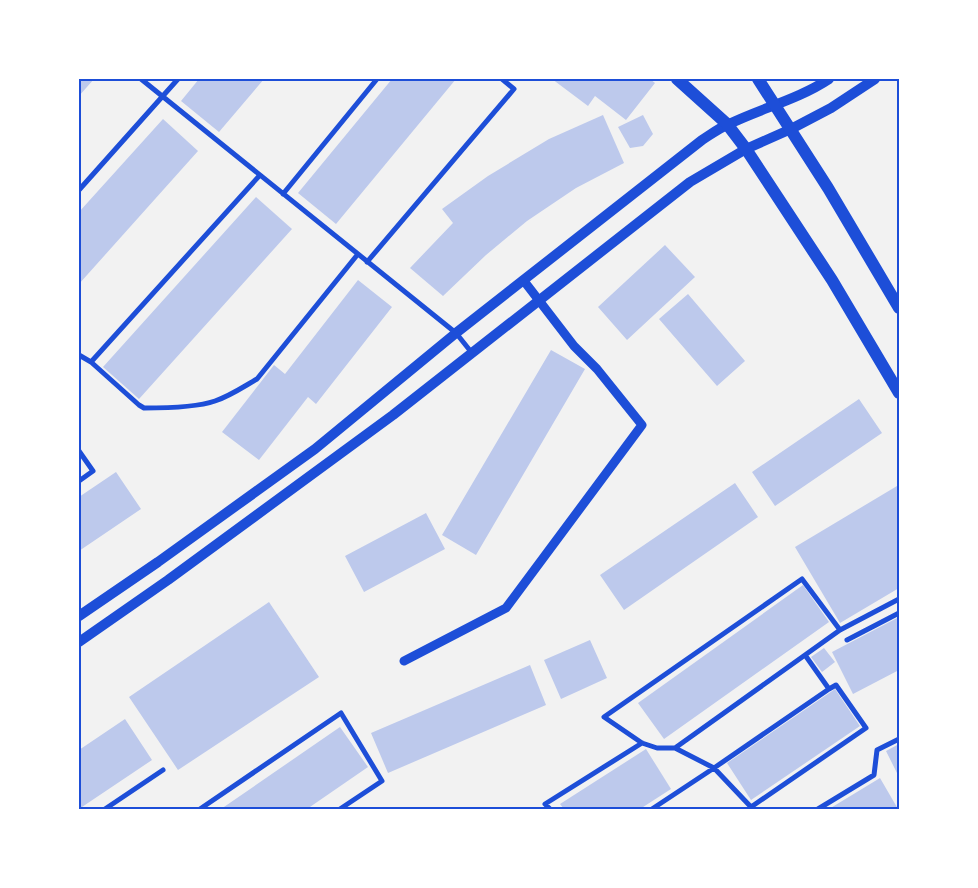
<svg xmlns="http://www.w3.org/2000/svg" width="978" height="888" viewBox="0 0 978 888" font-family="'Work Sans',sans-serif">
<rect width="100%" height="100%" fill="#f2f2f2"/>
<path fill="#bdc9ec" d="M79 79H94L79 96Z
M199 79H264L219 132 181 101Z
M392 79H456L336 224 298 193Z
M552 79H650L655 83 626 120 595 96 588 106Z
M603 115 624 163 576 188 527 221 486 255 443 296 410 268 453 223 442 209 488 176 549 139Z
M643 115 653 134 643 146 630 148 618 127Z
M163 119 198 151 79 284V212Z
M256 197 292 229 139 399 103 367Z
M665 245 695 277 627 340 598 307Z
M358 280 392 307 316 404 308 397 259 460 222 432 274 365 285 374Z
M688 294 745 361 717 386 659 319Z
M551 350 585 369 476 555 442 535Z
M859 399 882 433 775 506 752 472Z
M116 472 141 509 79 551V497Z
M735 483 758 517 624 610 600 575Z
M897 486 899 489V588L840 623 795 547Z
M426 513 445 549 364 592 345 556Z
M803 585 829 622 664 739 638 703Z
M269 602 319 677 178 770 129 697Z
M899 617V670L853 694 832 652Z
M590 640 607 678 561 699 544 660Z
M824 648 835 662 822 672 811 657Z
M530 665 546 705 388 773 371 733Z
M835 689 860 726 751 800 727 763Z
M125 719 152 760 79 809V750Z
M340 727 368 767 307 809H221Z
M899 744V777L886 751Z
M646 749 671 789 640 809H564L560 804Z
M880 778 898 809H829Z"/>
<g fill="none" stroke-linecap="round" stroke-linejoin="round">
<path stroke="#1d4ed8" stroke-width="5" d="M141 79 456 333 472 353
M79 190 178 79
M283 194 377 79
M367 262 514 89 502 79
M79 355 91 362 139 405 144 408C163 408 198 407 215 401 230 396 243 387 257 379L358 254
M91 362 260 175
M79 451 93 471 79 481
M840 630 802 579 604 717 642 743 657 748H675L840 630 899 599
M847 640 899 613
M675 748 714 768 829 689 805 655
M105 809 163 770
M200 809 341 713 382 781 340 809
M550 809 545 804 642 743
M652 809 714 768 751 807 866 728 836 685 829 689
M818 809 874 775 877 750 899 739"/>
<path stroke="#1d4ed8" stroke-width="9" d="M404 661 506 608 642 425 597 369 574 346 524 281"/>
<path stroke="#1d4ed8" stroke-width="10" d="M79 616 158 562 315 449 456 333 702 140C710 135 719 128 729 124 762 108 799 99 829 79
M79 642 168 580 393 415 690 182 746 149 791 129 831 108 875 79"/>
<path stroke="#1d4ed8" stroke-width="12" d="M677 79 727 124 746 149 832 280 899 393
M758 79 828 188 899 308"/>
</g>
<rect width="978" height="888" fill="none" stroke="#ffffff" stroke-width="160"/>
<rect x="80" y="80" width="818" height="728" fill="none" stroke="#1d4ed8" stroke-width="2"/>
</svg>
